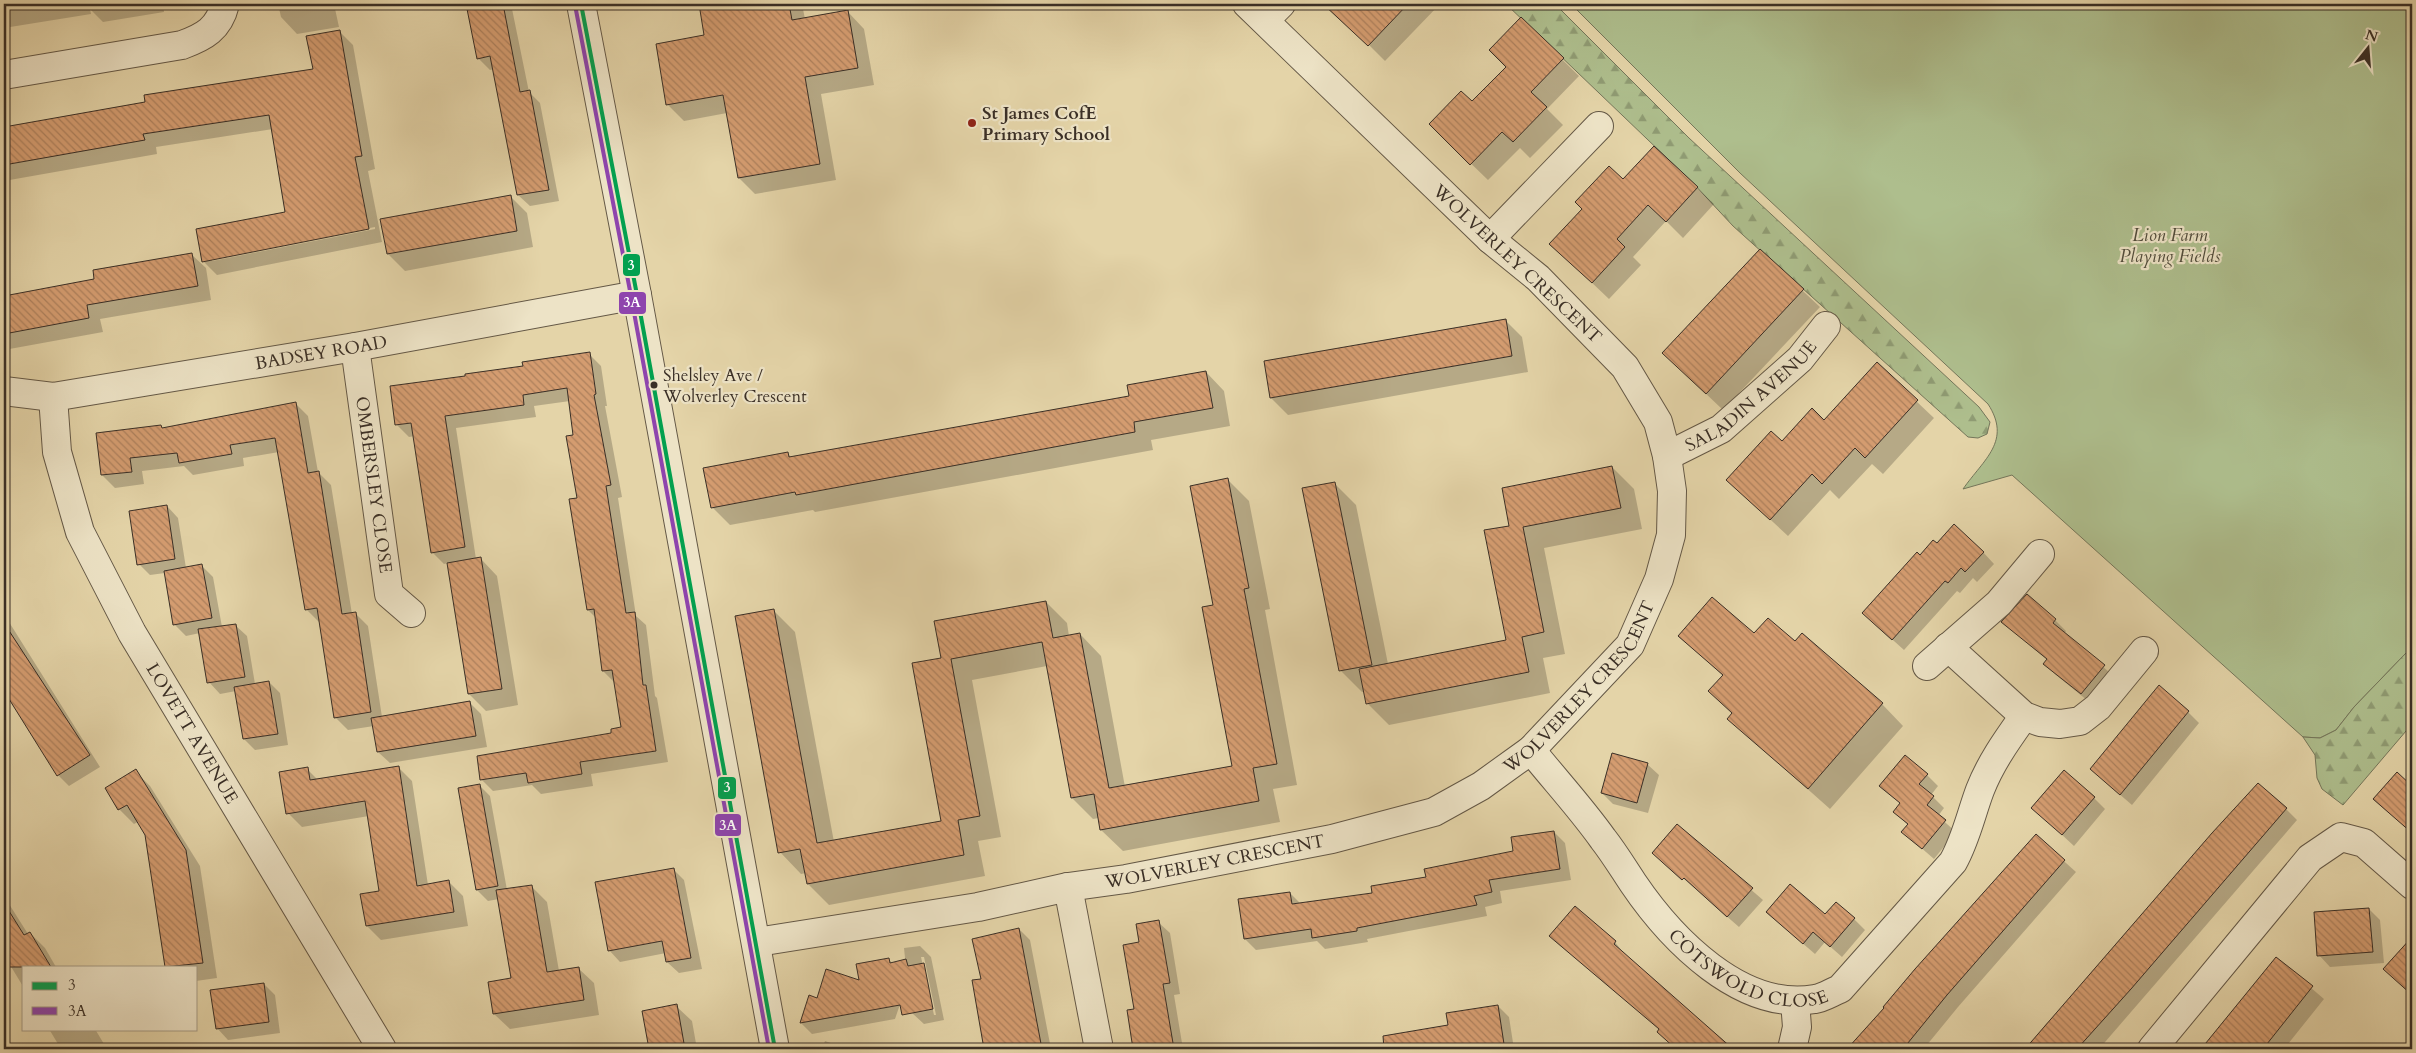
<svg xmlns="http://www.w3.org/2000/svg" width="2416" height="1053" viewBox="0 0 2416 1053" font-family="Cardo,serif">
<defs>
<pattern id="forest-firs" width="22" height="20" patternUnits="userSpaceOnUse" patternTransform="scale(1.25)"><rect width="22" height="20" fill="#aebe8d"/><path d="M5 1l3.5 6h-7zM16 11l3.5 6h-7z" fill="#8f9b73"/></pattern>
<pattern id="building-back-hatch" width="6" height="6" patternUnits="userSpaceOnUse" patternTransform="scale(1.25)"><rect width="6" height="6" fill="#d49c70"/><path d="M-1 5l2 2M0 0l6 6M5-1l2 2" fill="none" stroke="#ad805c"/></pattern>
</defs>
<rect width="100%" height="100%" fill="#e4d4a8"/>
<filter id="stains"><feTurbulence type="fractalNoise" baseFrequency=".004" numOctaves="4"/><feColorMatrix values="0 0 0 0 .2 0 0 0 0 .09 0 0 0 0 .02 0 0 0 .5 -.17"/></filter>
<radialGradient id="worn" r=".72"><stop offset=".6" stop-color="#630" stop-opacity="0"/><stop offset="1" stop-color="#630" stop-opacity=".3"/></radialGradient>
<path fill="#aebe8d" stroke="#74765a" d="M1571 4H2412V649L2406 653 2354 707 2336 730 2320 738 2303 737 2012 475 1963 489C1984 459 2012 441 1988 404L1740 173Z"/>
<path fill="url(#forest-firs)" stroke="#74765a" d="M1506 4H1555L1689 138 1979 407 1990 422 1987 434 1978 438 1968 437 1733 226 1693 183Z
M2412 649V724L2343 805 2322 789 2317 778 2315 755 2303 737 2320 738 2336 730 2354 707 2406 653Z"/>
<path fill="#0003" fill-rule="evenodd" d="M4 4H163L164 12 103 22 90 9 91 14 4 28Z
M270 4H334L339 27 297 34 281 17 278 4Z
M468 4H511L529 92 540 103 559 201 530 206 518 195 494 69 490 70 478 58Z
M700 4H802L805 19 848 12 864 29 874 85 821 94 836 180 755 194 739 178 727 113 684 121 667 104 706 36Z
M1328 4H1440L1385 61Z
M1521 19 1579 76 1547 109 1563 125 1530 158 1520 148 1488 180 1430 124 1472 103 1508 67Z
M340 32 353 45 375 169 368 171 382 242 217 275 203 261 286 213 273 129 156 147 157 154 4 181V128L147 103 314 70ZM375 227V229L212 261V258Z
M1623 181 1697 188 1714 204 1683 238 1666 221 1633 257 1641 265 1609 299 1568 260 1583 209Z
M510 196 527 213 533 247 405 271 388 254Z
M1760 251 1820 307 1723 410 1681 370Z
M191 254 206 268 211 300 100 319 103 332 4 350V297L96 280Z
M1505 320 1522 337 1528 372 1288 415 1271 398Z
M589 354 601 366 607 406H605L622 497 618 498 636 616 646 625 655 696 657 698 668 762 591 774 593 786 541 794 532 785 493 791 481 779 613 734 623 728 615 683 603 671 596 618 588 610 575 436 570 401 534 406 536 417 456 428 476 559H481L497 576 518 705 486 711 469 694 448 563 444 564 432 552 415 436 409 437 397 425 524 367Z
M1877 364 1934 418 1883 474 1872 464 1839 499 1830 490 1788 536 1745 496 1782 443 1824 421Z
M1206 372 1224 391 1230 426 1151 440 1153 450 815 512 813 510 730 525 712 507 787 453 792 458 1130 397Z
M295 403 308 416 318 472 331 485 352 614 355 613 368 626 382 717 470 703 481 714 487 747 390 763 378 752 374 726 348 730 335 717 319 622 306 609 279 452 243 458 244 466 193 475 184 466 142 471 144 484 115 488 102 475 161 427 163 429Z
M1612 467 1634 489 1642 529 1544 548 1565 654 1543 658 1550 693 1389 725 1367 703 1364 692H1362L1340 670 1334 483 1356 505 1388 664 1507 641 1510 527Z
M1228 480 1249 501 1270 609 1265 610 1297 785 1273 789 1280 822 1123 851 1101 830 1099 818 1093 819 1072 798 1047 666 972 680 1001 837 978 841 985 876 829 905 808 884 806 873 801 874 780 852 773 610 795 632 834 842 942 822V659L1046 602 1067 623 1069 636 1080 634 1101 656 1125 787 1234 767 1214 606Z
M167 506 178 518 186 568 201 565 213 577 222 627 235 625 247 636 255 684 269 682 280 693 288 745 255 750 244 739 236 691 220 694 209 682 200 633 186 636 174 624 165 573 150 575 139 564Z
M4 516 7 533 4 534Z
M1937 544 1983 552 1994 564 1977 582 1973 578 1960 593 1957 591 1904 650 1875 624 1920 556Z
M4 614 100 767 69 786 58 775 4 690Z
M2055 620 2066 631 2064 634 2115 677 2093 705 2056 675 2045 664 2047 660 2003 622Z
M1754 635 1795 643 1882 704 1903 726 1830 809 1729 719 1733 714 1710 691 1723 676 1680 636Z
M2188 712 2199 723 2132 805 2103 780Z
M1647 764 1659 775 1648 813 1613 804 1602 793Z
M398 767 412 781 428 885 449 882 463 896 468 926 381 940 367 926 381 892 369 816 302 827 288 813 307 769 318 780Z
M135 771 150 786 200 866 217 978 196 981V967H166L146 835 138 822 134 824 119 809Z
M1927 775 1938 786 1931 795 1944 808 1938 816 1956 832 1934 859 1903 832 1908 825 1894 812 1901 804 1881 786Z
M479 785 490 796 507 890 532 887 547 902 559 971 578 968 594 983 599 1015 510 1029 494 1014 512 979 499 899 488 901 477 890Z
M2094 798 2105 809 2074 846 2033 808Z
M2286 809 2297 820 2099 1049H2026L2046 1024Z
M1677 826 1763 900 1739 927 1654 853Z
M1554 832 1565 843 1571 880 1500 891 1502 903 1485 907 1487 916 1367 939 1368 942 1325 949 1317 941 1256 950 1245 939 1290 893 1301 904 1373 894 1515 852Z
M2036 836 2076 872 1958 1007 1931 1040 1923 1049H1848Z
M673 869 684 880 702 969 679 973 667 962 666 953 620 962 609 950Z
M4 896 28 934 30 933 45 948 56 967H24V988L7 960H4Z
M2369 909 2380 920 2384 963 2330 967 2319 955Z
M1854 919 1865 930 1842 957 1825 942 1815 954 1779 923Z
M1158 922 1170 933 1180 994 1174 995 1183 1049H1134L1128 1011 1136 1010 1141 943Z
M1019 929 1030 940 1051 1049H985L973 981 983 980Z
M1551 936 1615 942 1625 955 1733 1049H1676L1658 1032 1660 1030Z
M920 946 931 957 944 1020 924 1024 912 1013 908 981 895 1019 812 1034 801 1023 810 997 818 999 861 982 888 959 892 963 906 968 904 948ZM921 957H924L936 1015H934Z
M2276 958 2324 999 2284 1049H2203Z
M264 984 275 995 280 1033 228 1040 217 1028Z
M676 1006 692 1021 697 1049H650L643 1012Z
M1498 1006 1509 1017 1514 1049H1355L1394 1043 1450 1026Z
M49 1029H95L107 1049H61Z
M825 1041 848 1049H822Z"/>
<path fill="url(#building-back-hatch)" stroke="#3a2f26" d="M466 4H503L520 92 530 90 549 190 517 195 490 56 477 59Z
M699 4H789L792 20 848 10 858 68 805 77 820 164 738 178 723 95 666 105 656 44 704 35Z
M1323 4H1408L1368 46Z
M1521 17 1564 58 1531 92 1547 107 1513 142 1502 132 1470 165 1429 124 1461 91 1472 101 1506 67 1489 50Z
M340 30 362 156 355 157 369 229 202 262 196 229 285 212 269 115 143 134 145 140 4 165V127L145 102 144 95 313 69 306 36Z
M1654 146 1698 187 1666 222 1648 205 1617 239 1625 247 1592 283 1549 244 1582 209 1575 202 1609 166 1623 179Z
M511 195 517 231 387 254 380 219Z
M1760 249 1804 289 1706 394 1662 353Z
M192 253 198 286 87 305 89 318 4 334V296L94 279 93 270Z
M1506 319 1512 356 1270 398 1264 361Z
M590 352 596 394 594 395 611 485 606 486 626 613 635 612 643 685H646L656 751 580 762 582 774 528 783 526 773 480 780 477 756 611 733V729L621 727 612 670 602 671 594 609 587 610 569 499 577 498 566 436 573 435 567 388 523 395 524 405 445 416 465 547 431 553 411 423 395 425 390 386 465 376V374L523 366 522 362Z
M1877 362 1918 400 1865 458 1855 448 1822 484 1812 474 1770 520 1726 480 1771 431 1782 441 1812 408 1824 420Z
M1206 371 1213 408 1134 422 1135 432 796 495 795 492 711 508 703 468 788 452 789 457 1129 396 1127 385Z
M296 402 308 473 319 471 342 614 356 612 371 712 334 718 317 608 305 610 275 438 230 445 232 454 179 463 177 453 130 458 132 472 101 475 96 433 161 425 162 428Z
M1612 466 1621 508 1523 527 1544 632 1522 637 1529 672 1366 704 1359 669 1506 640 1484 530 1509 526 1502 488Z
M1228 478 1249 588 1244 589 1277 764 1253 768 1259 801 1100 830 1094 794 1071 798 1042 642 951 659 980 816 958 820 964 855 807 884 800 849 778 853 735 616 774 609 817 843 941 821 912 663 941 658 934 621 1046 601 1053 638 1080 633 1109 788 1232 766 1202 607 1213 605 1190 486Z
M1335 482 1372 665 1339 671 1302 488Z
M167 505 175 559 137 565 129 511Z
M1954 524 1984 552 1965 572 1961 568 1948 583 1945 581 1892 640 1862 613 1917 552 1920 555 1933 540 1937 543Z
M481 557 502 689 468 694 447 563Z
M202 564 212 618 173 625 164 571Z
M2027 594 2056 619 2053 623 2105 665 2081 694 2043 664 2047 659 2001 622Z
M1712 597 1754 633 1768 618 1795 641 1802 633 1883 703 1808 789 1727 719 1732 713 1708 691 1723 675 1678 636Z
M4 623 90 755 57 776 4 691Z
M236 624 245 677 207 683 198 629Z
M269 681 278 734 243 739 234 687Z
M2159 685 2189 711 2120 795 2090 769Z
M470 701 476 736 377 752 371 718Z
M1612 753 1648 763 1637 803 1601 793Z
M1905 755 1928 774 1919 784 1934 796 1927 805 1946 820 1922 849 1901 832 1908 824 1893 812 1900 803 1879 786Z
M399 766 417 886 449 880 454 912 366 926 360 894 379 891 365 801 286 814 279 772 308 767 310 780Z
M136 769 186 850 203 963 165 967 145 835 127 805 118 810 105 788Z
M2064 770 2095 797 2062 835 2031 808Z
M2397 772 2412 786V833L2373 799Z
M2258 783 2287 808 2131 989 2077 1049H2025L2212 833Z
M480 784 498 886 476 890 458 788Z
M1677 824 1753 888 1727 917 1684 878 1682 880 1652 853Z
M1554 831 1560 869 1489 880 1492 892 1474 896 1477 905 1357 928V931L1312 938 1311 929 1244 939 1238 899 1290 892 1292 904 1372 893 1371 886 1426 877 1424 869 1513 851 1511 837Z
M2036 834 2065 860 1947 995 1903 1049H1847L1884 1008 1883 1007 1915 969Z
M674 868 691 958 666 962 662 941 608 951 595 882Z
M1790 884 1825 914 1836 902 1855 918 1830 947 1813 932 1803 944 1766 912Z
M532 885 547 972 579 967 584 1000 493 1014 488 982 511 978 496 890Z
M4 903 24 935 30 932 51 967H9L4 958Z
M1575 906 1616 941 1614 944 1733 1049H1676L1657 1032 1659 1029 1549 936Z
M2369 908 2373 952 2317 956 2314 912Z
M1159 920 1170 983 1163 984 1174 1049H1133L1127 1010 1134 1009 1123 945 1139 942 1136 924Z
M1019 928 1042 1049H984L972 980 981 979 972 939Z
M2412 937V995L2383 969Z
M2276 957 2313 986 2263 1049H2201Z
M889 958 890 963 906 959 908 966 924 963 933 1009 902 1015 900 1005 800 1023 809 995 817 998 826 969 859 980 856 964Z
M264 983 269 1022 216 1029 210 990Z
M677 1004 685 1049H649L642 1011Z
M1498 1005 1504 1044 1470 1049H1384L1383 1036 1448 1025 1446 1013Z"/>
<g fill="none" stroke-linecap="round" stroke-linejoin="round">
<defs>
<g id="minor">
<path d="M581 4 637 295 775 1049"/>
<path d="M1265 20 1281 4"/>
<path d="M4 75 182 45C204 37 219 29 225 4"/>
<path d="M1490 239 1599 126"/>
<path id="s1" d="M355 347 389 594 411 613"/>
<path id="s2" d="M4 391 53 397 355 347 637 295"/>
<path id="s3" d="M53 397 57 452 80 532 132 633 382 1049"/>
<path id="s4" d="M1667 456 1721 429 1800 359 1826 326"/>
<path d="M1948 647 2024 716 2040 722 2060 724 2080 721 2098 707 2144 651"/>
<path d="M1927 666 1999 603 2040 554"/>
<path id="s5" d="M1531 750C1555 780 1581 808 1603 839 1614 853 1623 868 1633 883 1671 939 1741 1012 1815 999 1823 998 1832 992 1840 989L1953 862C1966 839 1971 814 1980 790 1991 762 2007 740 2024 716"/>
<path d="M1068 887 1099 1049"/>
<path id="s6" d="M757 942 978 907 1068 887 1126 879 1332 839 1434 812 1481 786 1531 750 1630 645 1659 579 1671 535 1672 491 1667 456 1658 422 1625 367 1538 278 1490 239 1247 4"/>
<path d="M1792 1049 1797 1027 1795 1001"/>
<path d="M2152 1049 2310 858 2341 837 2364 843 2412 885"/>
</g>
</defs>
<use href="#minor" stroke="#645846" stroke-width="30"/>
<use href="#minor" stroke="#ede3c6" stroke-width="28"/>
<defs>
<path id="bus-1" d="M581 4 637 295 775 1049"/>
<path id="bus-2" d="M575 5 631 296 769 1049"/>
</defs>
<use href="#bus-1" stroke="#ede3c6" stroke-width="8"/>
<use href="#bus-2" stroke="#ede3c6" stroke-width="8"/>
<use href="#bus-1" stroke="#03a04f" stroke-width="4"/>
<use href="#bus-2" stroke="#8e44ad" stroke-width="4"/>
</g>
<circle fill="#8f2418" stroke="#ede3c6" stroke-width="2" cx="972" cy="123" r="5"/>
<circle fill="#3a2f26" stroke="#ede3c6" stroke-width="2" cx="654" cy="385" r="4.5"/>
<g text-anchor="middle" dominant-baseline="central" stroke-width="4.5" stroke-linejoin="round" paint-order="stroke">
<g font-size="17" fill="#3a2f26" stroke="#ede3c6" text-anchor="start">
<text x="663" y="375">Shelsley Ave /<tspan x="663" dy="21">Wolverley Crescent</tspan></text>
</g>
<g font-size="18" font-weight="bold" fill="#3a2f26" stroke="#ede3c6" text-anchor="start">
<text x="982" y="113">St James CofE<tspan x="982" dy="21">Primary School</tspan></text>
</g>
<g font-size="18" font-style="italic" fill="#514c3b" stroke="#ede3c6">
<text x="2170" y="235">Lion Farm<tspan x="2170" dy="21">Playing Fields</tspan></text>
</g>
<g font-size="18" fill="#3a2f26" stroke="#ede3c6">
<text transform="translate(1517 264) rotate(43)">WOLVERLEY CRESCENT</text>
<text stroke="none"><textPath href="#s2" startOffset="321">BADSEY ROAD</textPath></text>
<text stroke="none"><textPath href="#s4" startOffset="104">SALADIN AVENUE</textPath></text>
<text stroke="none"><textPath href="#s1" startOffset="139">OMBERSLEY CLOSE</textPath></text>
<text stroke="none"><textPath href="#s6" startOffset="885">WOLVERLEY CRESCENT</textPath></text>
<text stroke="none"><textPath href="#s3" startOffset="369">LOVETT AVENUE</textPath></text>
<text stroke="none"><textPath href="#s6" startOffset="465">WOLVERLEY CRESCENT</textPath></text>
<text stroke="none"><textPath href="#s5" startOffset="319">COTSWOLD CLOSE</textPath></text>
</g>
</g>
<g stroke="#ede3c6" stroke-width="2">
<rect x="622" y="253" width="19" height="24" rx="5" fill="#03a04f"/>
<rect x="618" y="291" width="29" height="24" rx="5" fill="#8e44ad"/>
<rect x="717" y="776" width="20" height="24" rx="5" fill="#03a04f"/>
<rect x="714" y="813" width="28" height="24" rx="5" fill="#8e44ad"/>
</g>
<g font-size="14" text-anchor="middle" font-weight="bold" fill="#fff">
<text x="631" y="270">3</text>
<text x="632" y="307">3A</text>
<text x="727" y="792">3</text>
<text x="728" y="830">3A</text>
</g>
<rect width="2416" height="1053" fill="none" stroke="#e4d4a8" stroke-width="20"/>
<rect x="5" y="5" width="2406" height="1043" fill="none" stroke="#3a2f26" stroke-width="2.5"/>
<rect x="10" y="10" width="2396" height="1033" fill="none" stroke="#3a2f26"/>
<rect x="22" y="966" width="175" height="65" fill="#ede3c6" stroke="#a59b86"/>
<rect x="32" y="982" width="25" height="8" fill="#03a04f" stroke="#a59b86"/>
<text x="68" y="990" font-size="15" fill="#3a2f26">3</text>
<rect x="32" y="1007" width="25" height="8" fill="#8e44ad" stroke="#a59b86"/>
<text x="68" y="1016" font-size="15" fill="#3a2f26">3A</text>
<g transform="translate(2368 48) rotate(17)" stroke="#ede3c6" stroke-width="4" paint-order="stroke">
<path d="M0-4L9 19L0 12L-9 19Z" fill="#3a2f26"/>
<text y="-8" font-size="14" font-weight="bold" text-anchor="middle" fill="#3a2f26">N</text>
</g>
<rect width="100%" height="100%" filter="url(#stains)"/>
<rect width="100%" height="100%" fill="url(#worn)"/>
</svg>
